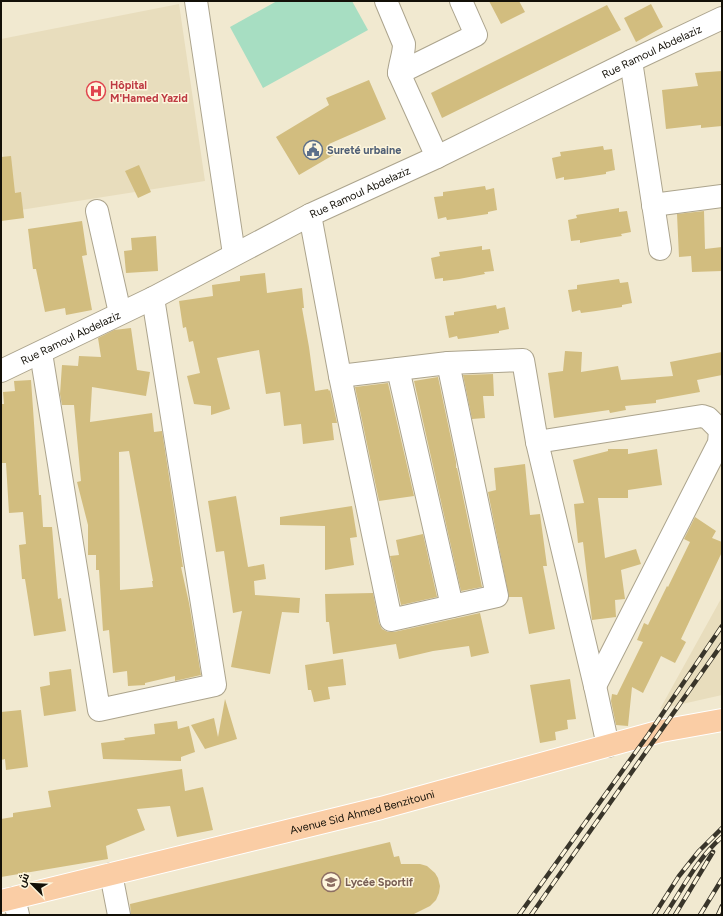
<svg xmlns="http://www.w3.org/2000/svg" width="723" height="916" viewBox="0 0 723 916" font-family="Figtree,Cairo,sans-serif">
<rect width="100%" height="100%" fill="#f1e9d0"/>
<path fill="#e8ddbd" d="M179 4 205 181 14 211 1 144V39Z
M722 597V695L660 709Z"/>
<path fill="#a7dec2" d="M277 1H352L368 30 263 88 230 27Z"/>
<path fill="#d2bd7f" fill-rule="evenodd" d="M489 1H519L525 12 501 24Z
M651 4 663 27 636 42 624 18Z
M607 5 621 30 442 118 431 93Z
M722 71V126L701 128V125L666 129 662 90 698 86 695 73Z
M369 80 386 119 329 144 335 154 299 175 276 137 329 105 326 98Z
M603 146 604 150 612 149 615 170 606 172V174L580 178 564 180V177L556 179 552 158 561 156 560 152Z
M11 156 15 193 21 192 24 218 1 221V157Z
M139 165 151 192 138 198 125 171Z
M485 186 486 190 494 188 497 210 488 212V214L462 218 447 220 446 217 438 219 434 197 443 196V192Z
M619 208V212L627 211 631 232 621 234 622 236 596 240 580 243V240L571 241 568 220 577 218 576 215Z
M704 211 705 249 722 247V271L692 272 691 256 679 257 677 214Z
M82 221 87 255 82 256 92 310 66 315 65 308 45 312 36 269H33L28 229Z
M156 236 158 271 126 273 124 251 132 250 131 238Z
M482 246V250L490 249 494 271 484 272 485 274 459 279 443 281V278L435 279 431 258 440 256 439 252Z
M265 273 267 293 302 288 304 308H302L309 347 315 391 328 389 329 391 330 390 337 423H332L334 440 303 444 301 424 284 426 280 392 266 394 259 350 217 358 230 409 211 415V406L194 404 187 376 200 373 193 341 189 342 186 327 183 328 179 301 213 296 212 285 240 281V276Z
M619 279 620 283 628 282 632 303 622 305V307L596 311 581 313 580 310 572 312 568 290 577 289V285Z
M496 305 497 309 505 307 509 329 499 331V333L473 337 458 339 457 336 449 338 445 316 454 315V312Z
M131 328 137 370 150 372 146 396 92 387 90 422 152 413 154 432 162 431 183 567H181L189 603 201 675 175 681V676L145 683V685L128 686 127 671 113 673 109 630 103 631 99 570H96V555H88V525L77 482 81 481 74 405H62L60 394 62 365 78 366 79 356 101 357 98 338 114 330ZM129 451 153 581H152L153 587 120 590 119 452Z
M565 351 582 352 581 372 618 366 621 380 673 376 670 362 722 352V375L697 380 700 392 656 400V403L625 406 626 410 610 413 609 410 554 418 548 373 563 371Z
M493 374 494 396H483L485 418 472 419 463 375Z
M438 377 456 462V468H457L482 587 461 591 414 381Z
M31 380 39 495H41L43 527H52L58 599 61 598 66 631 34 636 25 579H22L19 545 26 544 23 512 9 513 6 463H1V404H4L3 392 15 391 14 381Z
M388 383 414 496 379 501 355 387Z
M608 449H628V454L657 449 662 485 628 490V498H598L605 558 636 549 641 564 621 570 625 599 615 600 616 617 592 620 583 542 578 543 574 504 584 503 573 460 608 451Z
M525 464 530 515 540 514 547 566H543L555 629 529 634 522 597H509L488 492 496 490 494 468Z
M236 496 248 567 264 564 266 579 254 581 255 595 300 598 299 613 282 612 270 674 231 667 242 611 233 613 224 551 216 552 208 501Z
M352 506 357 537 350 538 354 565 325 570V526L280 525V517Z
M695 517 716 531 712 538 722 542V552L681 639 686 642 675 663 661 656 643 693 632 687 628 726 616 725 611 701 612 694 617 695 643 642 637 640 644 623 648 625 667 586 668 587 690 542 684 539Z
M423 534 437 597 401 605 390 556 399 555 396 540Z
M373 593 379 623 382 629 388 632H394L480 613 489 653 471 657 469 646 433 651 399 659 396 644 333 654 329 622H326L325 594Z
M343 659 346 685 328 687 330 699 314 702 311 690H308L305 665Z
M71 669 76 711 44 716 40 687 50 685 49 672Z
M570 679 576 719 567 720 568 729 555 732 556 740 540 743 530 685Z
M225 699 237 739 205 749 191 725 214 718 218 737Z
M21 710 28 767 6 770 5 759 1 760V712Z
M177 721 178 729 189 726 195 752 181 757V761L103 759 101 743 125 740 124 738 155 734 154 724Z
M182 769 185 791 203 787 213 830 177 837 170 806 137 809 145 830 106 846 108 859 1 877V819L13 817V813L51 807 48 791Z
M390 842 394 857 399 856 401 864H420L427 866 435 873 438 878 440 886 439 893 436 900 430 906 412 915H131L130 904Z"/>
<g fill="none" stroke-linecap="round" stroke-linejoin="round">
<defs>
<g id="minor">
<path d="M196 1 234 254"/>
<path d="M386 1 404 44C404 54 400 63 399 73L437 157"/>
<path d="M631 61 660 249"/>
<path d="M399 73 476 35 461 1"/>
<path d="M653 205 722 196"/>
<path d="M97 211 120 313"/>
<path d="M310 215 340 376 391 620 497 596 448 363"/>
<path d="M41 353 99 710 215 685 153 298"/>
<path d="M398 369 452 606"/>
<path id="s1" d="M1 371 153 298 310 215 437 157 631 61 722 18"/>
<path d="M340 376 448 363 523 360 537 442 595 686 608 746"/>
<path d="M537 442 702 416 708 418 720 430 719 443 595 686"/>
<path d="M111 874 119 915"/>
<path d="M14 898 18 915"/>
</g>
<g id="major">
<path id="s2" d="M1 901 381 808 661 731 722 720"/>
</g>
</defs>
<use href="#minor" stroke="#aca48d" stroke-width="24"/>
<use href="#major" stroke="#fff" stroke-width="24"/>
<use href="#minor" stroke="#fff" stroke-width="22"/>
<use href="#major" stroke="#facda5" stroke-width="22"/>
<defs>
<path id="rail" d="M519 915 648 735 722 626
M531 915 722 644
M654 915 679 876 699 851 722 828
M665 915C683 888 697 859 722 837
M675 915 713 852
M700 915 722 879
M718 915 722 906"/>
</defs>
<use href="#rail" stroke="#39352a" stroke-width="4.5"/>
<use href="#rail" stroke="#fef6dd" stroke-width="3" stroke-dasharray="9" stroke-linecap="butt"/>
</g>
<defs>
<symbol id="hospital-ring" viewBox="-11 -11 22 22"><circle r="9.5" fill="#fef6dd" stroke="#e0444e" stroke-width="1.5"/><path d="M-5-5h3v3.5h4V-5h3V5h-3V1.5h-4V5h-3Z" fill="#e0444e"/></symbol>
<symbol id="civic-ring" viewBox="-11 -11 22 22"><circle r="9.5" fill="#fef6dd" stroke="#5c6f8a" stroke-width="1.5"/><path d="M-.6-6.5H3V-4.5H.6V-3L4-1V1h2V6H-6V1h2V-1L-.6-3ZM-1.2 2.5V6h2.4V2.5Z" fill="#5c6f8a"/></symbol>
<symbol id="school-ring" viewBox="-11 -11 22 22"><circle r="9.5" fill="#fef6dd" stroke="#8d6e63" stroke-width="1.5"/><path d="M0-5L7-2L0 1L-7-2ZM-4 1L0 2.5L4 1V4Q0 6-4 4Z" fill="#8d6e63"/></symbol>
</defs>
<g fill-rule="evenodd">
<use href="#hospital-ring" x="85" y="80" width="22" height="22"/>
<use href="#civic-ring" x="302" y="139" width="22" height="22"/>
<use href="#school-ring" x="320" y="871" width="22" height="22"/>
</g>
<g text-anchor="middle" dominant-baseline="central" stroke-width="3" stroke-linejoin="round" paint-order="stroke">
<g font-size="11" fill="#131008" stroke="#fef6dd">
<text stroke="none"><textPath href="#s1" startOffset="725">Rue Ramoul Abdelaziz</textPath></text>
<text stroke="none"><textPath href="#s1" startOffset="401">Rue Ramoul Abdelaziz</textPath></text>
<text stroke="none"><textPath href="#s1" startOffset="77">Rue Ramoul Abdelaziz</textPath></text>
<text stroke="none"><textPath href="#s2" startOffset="372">Avenue Sid Ahmed Benzitouni</textPath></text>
</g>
<g font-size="11" font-weight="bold" fill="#be3a42" stroke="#fef6dd" text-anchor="start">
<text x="110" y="85">Hôpital<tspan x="110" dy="13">M'Hamed Yazid</tspan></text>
</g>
<g font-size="11" font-weight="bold" fill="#4e5e75" stroke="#fef6dd" text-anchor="start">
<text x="327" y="150">Sureté urbaine</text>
</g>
<g font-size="11" font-weight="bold" fill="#785e54" stroke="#fef6dd" text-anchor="start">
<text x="345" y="882">Lycée Sportif</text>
</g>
</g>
<rect width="723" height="916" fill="none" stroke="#131008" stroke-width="4"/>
<g transform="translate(32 884) rotate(294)" stroke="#fef6dd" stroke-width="3" paint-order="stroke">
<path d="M0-3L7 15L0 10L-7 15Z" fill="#131008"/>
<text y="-6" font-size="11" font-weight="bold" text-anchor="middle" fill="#131008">ش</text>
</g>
</svg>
